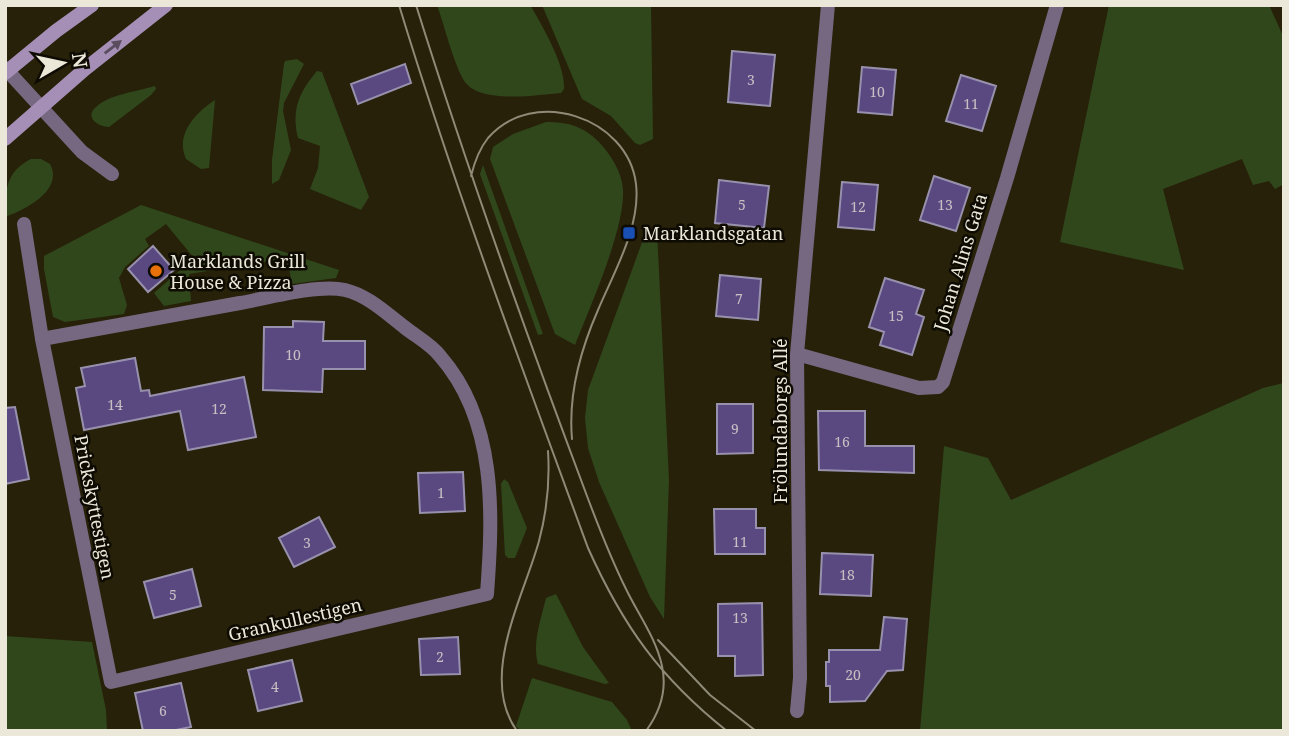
<svg xmlns="http://www.w3.org/2000/svg" width="1289" height="736" viewBox="0 0 1289 736" font-family="'Noto Serif',serif">
<rect width="100%" height="100%" fill="#272109"/>
<path fill="#30471c" d="M437 5H530C542 25 566 66 564 89L561 93C536 95 477 105 463 79 452 59 445 27 437 5Z
M542 5H651L653 139 640 145 635 143 611 116 582 99Z
M1109 5H1269L1284 38V184L1275 189 1269 181 1253 185 1242 159 1163 189 1184 270 1060 242Z
M297 59 304 64 284 103 283 111 291 150 279 180 272 184V160L284 64 285 61Z
M317 71 322 72 369 197 361 210 310 189 318 168 320 146 298 138C291 110 299 92 317 71Z
M155 86 156 89 151 95 109 127C98 127 84 117 96 107 110 94 136 92 155 86Z
M215 100 209 168 201 169 186 159C175 135 195 113 215 100Z
M546 122C568 122 583 126 599 142 611 155 622 172 623 190 625 229 590 307 575 345L555 334 490 159 493 147 513 134Z
M31 159H41L50 164C64 190 25 210 5 217 5 192 5 172 31 159Z
M483 165 543 334 538 335 480 174Z
M141 205 339 270 336 278 292 284 287 258 189 274 191 301 164 306 154 293 194 258 166 224 145 239 149 246 125 267 119 278 127 305 124 314 65 322 53 317 44 269V256Z
M657 230 669 480 664 619 650 597 599 482 588 448 585 418 588 390 644 237Z
M1284 383V731H920L944 446 988 458 1011 500 1263 388Z
M504 479 508 482 527 528 515 558H508L505 555 501 484Z
M556 594 583 647 609 683 605 684 538 664C532 643 541 619 546 598Z
M5 636 92 642 106 710 107 731H5Z
M532 678 612 702 627 720 632 731H521L516 726Z"/>
<path fill="#5a4881" stroke="#9891ad" stroke-width="2" d="M732 51 775 55 770 106 728 102Z
M405 64 411 83 358 104 351 84Z
M862 67 896 70 892 115 858 112Z
M961 75 996 86 982 131 946 121Z
M934 176 970 188 956 231 920 220Z
M719 180 769 186 764 228 715 223Z
M842 182 878 185 874 230 838 227Z
M153 246 174 270 148 292 128 269Z
M720 275 761 279 758 320 716 316Z
M885 278 924 290 916 314 924 317 912 355 880 345 884 332 869 327Z
M293 321 324 322 323 341H365V369H323L322 392 263 390 264 327H293Z
M135 358 141 391 149 390 150 396 244 377 256 437 188 450 180 411 84 430 76 388 85 386 81 368Z
M717 404H753V453L717 454Z
M15 407 29 479 5 484V408Z
M818 411H865V446H914V473L819 470Z
M463 472 465 511 420 513 418 473Z
M714 509H756V528H765V554H715Z
M319 517 335 547 294 567 279 538Z
M822 553 873 555 871 596 820 594Z
M192 569 201 606 154 618 144 582Z
M762 603 763 675 735 676V656H718V604Z
M884 617 907 619 903 670 887 671 865 701 830 702V686H826V662H829V650H880Z
M458 637 460 674 421 675 419 639Z
M292 660 302 701 258 711 248 670Z
M181 683 191 727 171 731H143L135 693Z"/>
<g fill="none" stroke-linecap="round" stroke-linejoin="round">
<path stroke="#766880" stroke-width="14" d="M5 68 82 152 112 174
M24 224 42 339 111 682 487 594C493 514 497 421 440 356 431 344 415 336 403 326 386 313 367 295 345 290 318 284 268 298 240 303 174 315 108 327 42 339
M797 354 919 388 938 387 943 382 1007 178 1057 5
M797 711 800 678 797 354 828 5"/>
<path stroke="#a68fb7" stroke-width="14" d="M5 73 56 31 92 5
M5 139 85 69 166 5"/>
<path stroke="#8f8a77" stroke-width="2" d="M399 5C455 189 522 368 588 548 623 626 660 678 727 731
M416 5C468 171 526 334 587 496 599 528 611 559 626 589 638 614 656 638 662 666 667 689 660 712 646 731
M471 176C474 164 480 148 488 138 533 86 628 117 636 184 641 226 614 272 598 310 580 351 568 394 572 439
M658 640 710 695 756 731
M517 731C478 677 524 596 539 541 547 511 550 482 548 451"/>
</g>
<defs><path id="oneway-solid" d="M-6-.8H1V-3.2L6.5 0L1 3.2V.8H-6Z" transform="scale(1.75)"/></defs>
<use fill="#5a4d5d" href="#oneway-solid" transform="translate(113 47) rotate(-38)"/>
<rect fill="#1a4fb4" stroke="#0e0b03" stroke-width="2.5" x="622" y="226" width="14" height="14" rx="3.5"/>
<circle fill="#e8710a" stroke="#0e0b03" stroke-width="2.5" cx="156" cy="271" r="7"/>
<g text-anchor="middle" dominant-baseline="central" stroke-width="5" stroke-linejoin="round" paint-order="stroke">
<g font-size="14" fill="#c7c0c3">
<text x="751" y="79">3</text>
<text x="877" y="91">10</text>
<text x="971" y="103">11</text>
<text x="742" y="204">5</text>
<text x="945" y="204">13</text>
<text x="858" y="206">12</text>
<text x="739" y="298">7</text>
<text x="896" y="315">15</text>
<text x="293" y="354">10</text>
<text x="115" y="404">14</text>
<text x="219" y="408">12</text>
<text x="735" y="428">9</text>
<text x="842" y="441">16</text>
<text x="441" y="492">1</text>
<text x="740" y="541">11</text>
<text x="307" y="542">3</text>
<text x="847" y="574">18</text>
<text x="173" y="594">5</text>
<text x="740" y="617">13</text>
<text x="440" y="656">2</text>
<text x="853" y="674">20</text>
<text x="275" y="686">4</text>
<text x="163" y="710">6</text>
</g>
<g font-size="18" fill="#ebe8d9" stroke="#0e0b03" text-anchor="start">
<text x="643" y="233">Marklandsgatan</text>
<text x="170" y="261">Marklands Grill<tspan x="170" dy="21">House &amp; Pizza</tspan></text>
</g>
<g font-size="18" fill="#ebe8d9" stroke="#0e0b03">
<text transform="translate(960 262) rotate(-73)">Johan Alins Gata</text>
<text transform="translate(780 421) rotate(-90)">Frölundaborgs Allé</text>
<text transform="translate(95 507) rotate(79)">Prickskyttestigen</text>
<text transform="translate(295 619) rotate(-13)">Grankullestigen</text>
</g>
</g>
<rect width="1289" height="736" fill="none" stroke="#ebe8d9" stroke-width="14"/>
<g transform="translate(63 63) rotate(81)" stroke="#0e0b03" stroke-width="5" paint-order="stroke">
<path d="M0-5L12 26L0 18L-12 26Z" fill="#ebe8d9"/>
<text y="-10" font-size="19" font-weight="bold" text-anchor="middle" fill="#ebe8d9">N</text>
</g>
</svg>
